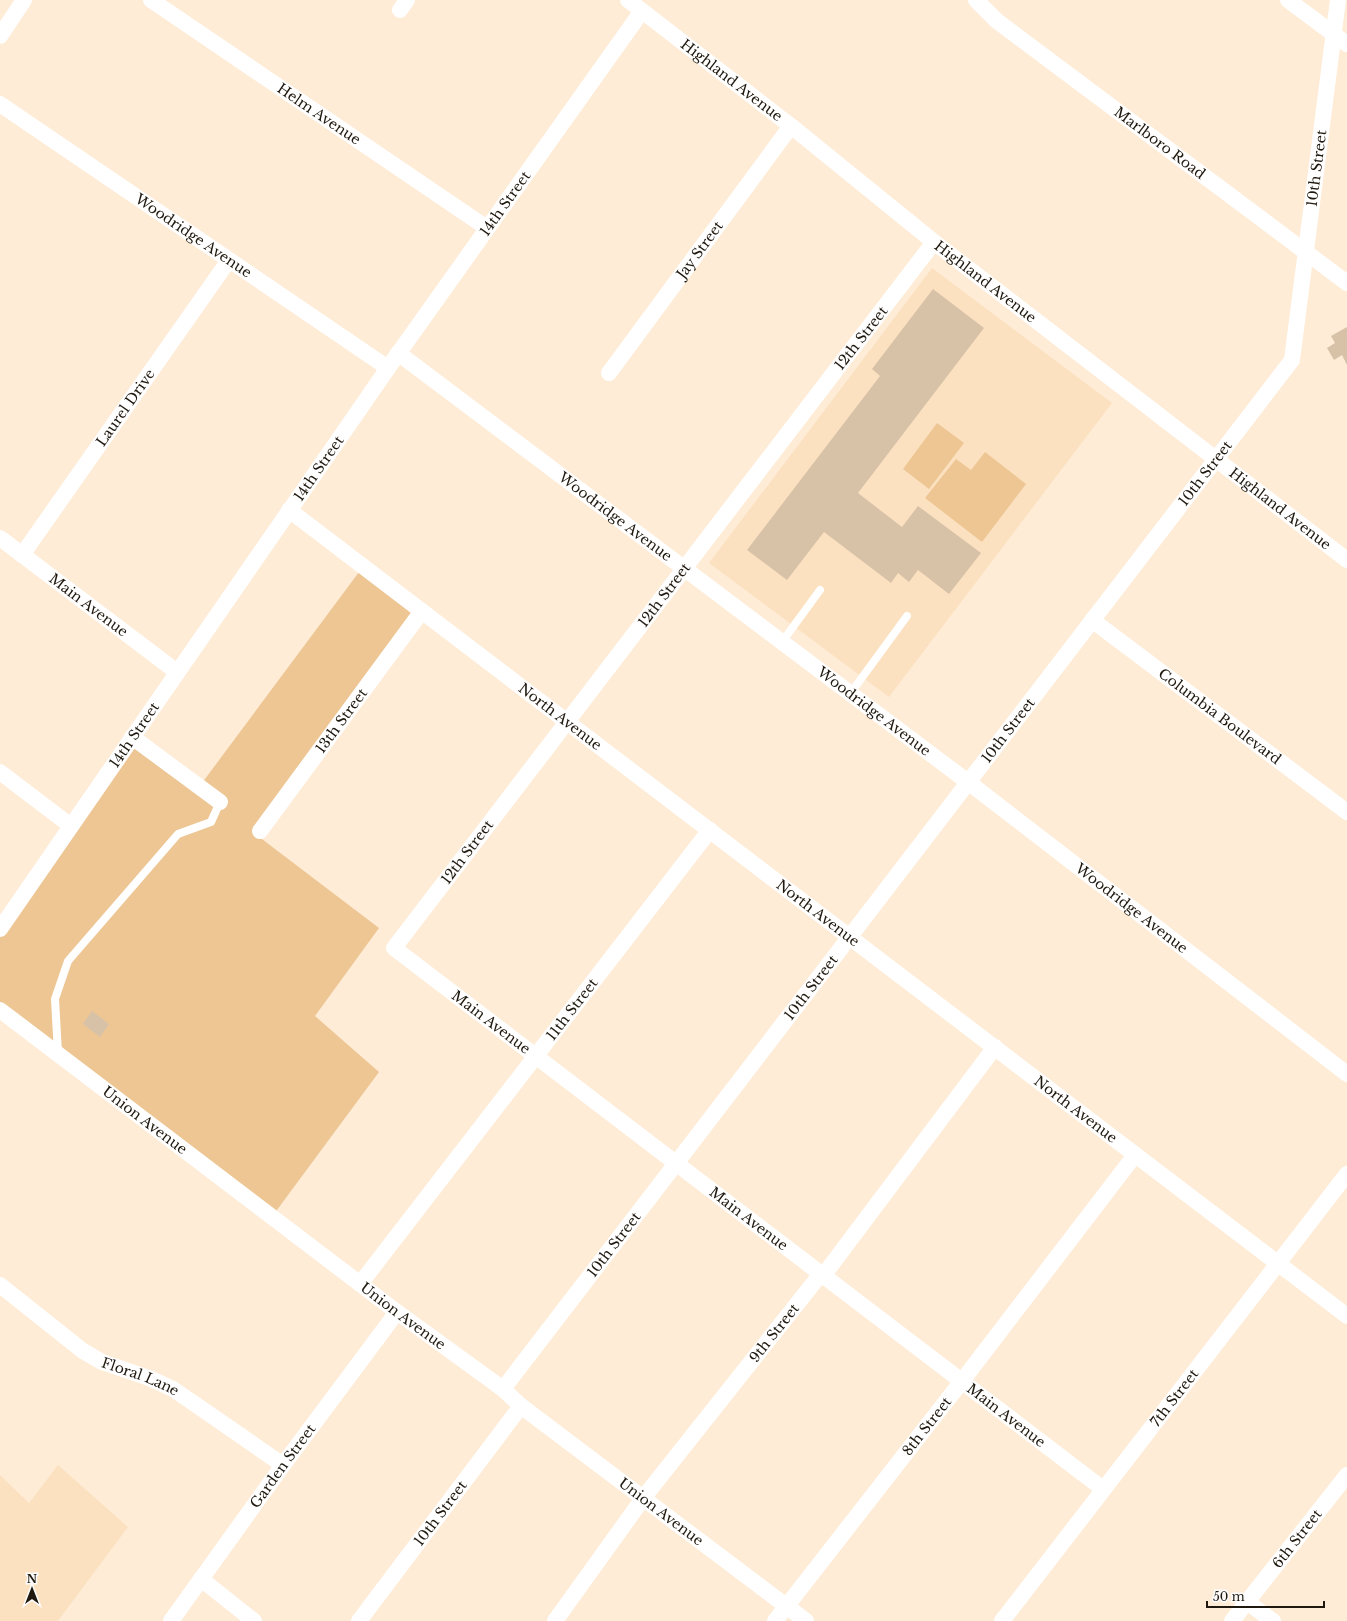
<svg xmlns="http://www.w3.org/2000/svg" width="1347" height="1621" viewBox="0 0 1347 1621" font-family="'Libre Baskerville',serif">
<rect width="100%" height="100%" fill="#feecd7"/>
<path fill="#fce1c0" d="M932 268 1112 403 889 697 709 563Z
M58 1465 128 1527 58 1621H0V1475L29 1503Z"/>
<path fill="#edc694" d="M937 423 964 443 929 489 903 469Z
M985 452 1026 484 982 542 925 498 956 459 971 470Z
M365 564 427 610 254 833 379 928 315 1016 379 1072 274 1214 0 1003V922L136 734 199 787Z"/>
<path fill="#d7c2a8" d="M933 289 984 328 858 493 902 527 918 506 981 553 949 594 918 570 909 582 898 573 891 583 824 532 787 580 747 550 880 376 872 369Z
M1347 327V365L1342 355 1334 360 1327 348 1335 343 1331 336Z
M92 1011 109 1024 100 1037 83 1024Z"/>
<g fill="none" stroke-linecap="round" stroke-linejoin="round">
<path stroke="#fff" stroke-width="8" d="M782 642 820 590
M850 694 907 616
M58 1053 55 999 68 961 178 834 211 822 220 802"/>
<g stroke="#fff" stroke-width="16">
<path id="s1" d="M151 0 487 228"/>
<path id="s2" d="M628 0 791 126 934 242 1347 560"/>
<path id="s3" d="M976 0 997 21 1347 283"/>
<path d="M1288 0 1347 44"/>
<path d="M400 10 407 0"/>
<path d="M0 36 24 0"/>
<path id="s4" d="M0 104 388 368"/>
<path id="s5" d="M934 242 394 948 1103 1489"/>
<path id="s6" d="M398 353 968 782 1347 1074"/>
<path id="s7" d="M609 373 791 126"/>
<path id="s8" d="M289 510 1347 1316"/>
<path id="s9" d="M0 538 177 672"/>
<path id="s10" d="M22 555 229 260"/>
<path id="s11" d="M1092 620 1347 812"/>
<path d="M132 737 220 802"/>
<path d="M0 772 71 826"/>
<path id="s12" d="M260 831 422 611"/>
<path id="s13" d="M0 929 388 368 642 11"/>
<path id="s14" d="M0 1010 397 1312 503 1389 521 1406 806 1621"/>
<path id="s15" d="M360 1284 710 830"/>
<path id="s16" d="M0 1285 83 1351 102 1362 149 1378 173 1389 283 1465"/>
<path id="s17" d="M503 1389 1292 360 1338 0"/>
<path d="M201 1579 254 1621"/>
<path d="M1247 1602 1273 1621"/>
<path id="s18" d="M171 1621 283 1465 397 1312"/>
<path id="s19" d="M359 1621 521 1406"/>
<path id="s20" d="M555 1621 644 1497 816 1280 823 1276 995 1047"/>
<path id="s21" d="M775 1621 962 1381 1135 1155"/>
<path id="s22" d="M1002 1621 1347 1174"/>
<path id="s23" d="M1232 1621 1347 1475"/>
</g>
</g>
<g text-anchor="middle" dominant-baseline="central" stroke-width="3.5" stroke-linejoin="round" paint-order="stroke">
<g font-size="14" fill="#1f180e" stroke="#fcfcfc">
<text stroke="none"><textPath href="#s2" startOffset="131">Highland Avenue</textPath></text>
<text stroke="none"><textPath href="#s1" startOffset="203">Helm Avenue</textPath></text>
<text stroke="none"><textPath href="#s3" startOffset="233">Marlboro Road</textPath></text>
<text stroke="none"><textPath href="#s17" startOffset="1490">10th Street</textPath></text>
<text stroke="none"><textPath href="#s13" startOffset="884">14th Street</textPath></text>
<text stroke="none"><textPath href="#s4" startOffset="234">Woodridge Avenue</textPath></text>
<text stroke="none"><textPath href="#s7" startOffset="153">Jay Street</textPath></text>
<text stroke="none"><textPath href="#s2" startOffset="455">Highland Avenue</textPath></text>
<text transform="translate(861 338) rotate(-52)">12th Street</text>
<text stroke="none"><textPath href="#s10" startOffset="180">Laurel Drive</textPath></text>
<text stroke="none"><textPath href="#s13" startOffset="560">14th Street</textPath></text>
<text stroke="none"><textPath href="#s17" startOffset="1154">10th Street</textPath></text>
<text stroke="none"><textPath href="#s2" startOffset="827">Highland Avenue</textPath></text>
<text stroke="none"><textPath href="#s6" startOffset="272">Woodridge Avenue</textPath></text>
<text transform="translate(664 595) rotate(-53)">12th Street</text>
<text stroke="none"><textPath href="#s9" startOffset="111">Main Avenue</textPath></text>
<text stroke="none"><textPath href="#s6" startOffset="596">Woodridge Avenue</textPath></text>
<text stroke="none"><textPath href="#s8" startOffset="341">North Avenue</textPath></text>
<text stroke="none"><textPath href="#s11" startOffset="160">Columbia Boulevard</textPath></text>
<text stroke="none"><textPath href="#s12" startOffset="137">13th Street</textPath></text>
<text stroke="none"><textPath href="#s17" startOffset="830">10th Street</textPath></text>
<text stroke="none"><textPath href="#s13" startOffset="236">14th Street</textPath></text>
<text transform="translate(467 852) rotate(-53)">12th Street</text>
<text stroke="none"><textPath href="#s6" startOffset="920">Woodridge Avenue</textPath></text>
<text stroke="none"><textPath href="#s8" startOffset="665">North Avenue</textPath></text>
<text stroke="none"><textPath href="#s17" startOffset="506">10th Street</textPath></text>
<text stroke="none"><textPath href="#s15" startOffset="347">11th Street</textPath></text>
<text stroke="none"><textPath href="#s5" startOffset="1011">Main Avenue</textPath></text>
<text stroke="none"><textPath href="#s8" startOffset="989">North Avenue</textPath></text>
<text stroke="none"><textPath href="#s14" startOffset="182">Union Avenue</textPath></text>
<text stroke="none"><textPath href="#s5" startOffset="1335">Main Avenue</textPath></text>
<text stroke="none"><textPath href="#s17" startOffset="182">10th Street</textPath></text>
<text stroke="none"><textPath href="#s14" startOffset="506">Union Avenue</textPath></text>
<text stroke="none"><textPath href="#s20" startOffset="362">9th Street</textPath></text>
<text stroke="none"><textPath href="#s16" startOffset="169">Floral Lane</textPath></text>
<text stroke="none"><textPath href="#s22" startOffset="282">7th Street</textPath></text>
<text stroke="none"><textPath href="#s5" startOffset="1659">Main Avenue</textPath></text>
<text stroke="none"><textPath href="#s21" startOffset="247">8th Street</textPath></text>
<text stroke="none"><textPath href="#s18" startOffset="191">Garden Street</textPath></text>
<text stroke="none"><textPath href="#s14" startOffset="830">Union Avenue</textPath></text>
<text stroke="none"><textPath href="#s19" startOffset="135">10th Street</textPath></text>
<text stroke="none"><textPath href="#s23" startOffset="105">6th Street</textPath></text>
</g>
</g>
<g transform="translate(32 1589)" stroke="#fcfcfc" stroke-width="3" paint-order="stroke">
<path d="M0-3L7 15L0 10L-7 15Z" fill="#1f180e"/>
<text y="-6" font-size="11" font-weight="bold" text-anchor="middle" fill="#1f180e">N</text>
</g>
<path d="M1207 1601v6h117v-6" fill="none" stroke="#1f180e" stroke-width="2"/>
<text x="1213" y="1601" font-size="12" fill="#1f180e" stroke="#fcfcfc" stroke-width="3" paint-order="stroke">50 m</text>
</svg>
